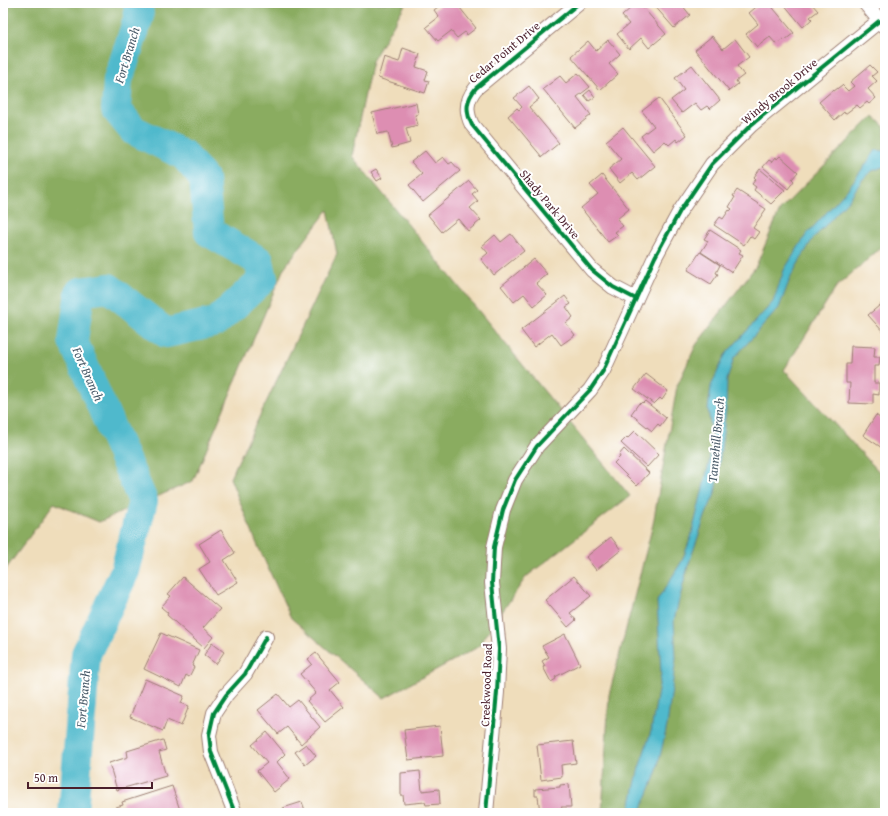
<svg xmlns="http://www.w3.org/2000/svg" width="888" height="816" viewBox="0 0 888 816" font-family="'Gentium Book Plus',serif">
<rect width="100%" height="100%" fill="#fff"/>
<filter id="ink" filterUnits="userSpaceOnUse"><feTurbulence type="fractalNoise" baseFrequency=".025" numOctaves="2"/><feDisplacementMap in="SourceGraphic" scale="8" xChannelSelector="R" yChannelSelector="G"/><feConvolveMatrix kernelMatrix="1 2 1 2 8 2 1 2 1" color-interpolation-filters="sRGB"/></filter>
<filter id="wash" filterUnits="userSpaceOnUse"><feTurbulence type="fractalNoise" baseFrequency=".012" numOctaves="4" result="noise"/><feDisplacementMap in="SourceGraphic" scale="16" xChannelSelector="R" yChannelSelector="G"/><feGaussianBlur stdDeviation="0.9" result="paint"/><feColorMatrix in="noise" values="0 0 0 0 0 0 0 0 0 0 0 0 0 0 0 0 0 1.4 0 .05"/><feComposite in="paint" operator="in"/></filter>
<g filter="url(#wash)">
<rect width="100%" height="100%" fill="#efddbb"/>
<path fill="#8aac60" stroke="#6a6646" d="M3 3H406L372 61 352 156 630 496 526 577 478 647 384 698 291 618 257 544 230 478 337 254 328 210 284 268 193 481 99 522 54 503 3 573Z
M873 116 885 127V245H884L836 287 784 370 885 478V813H602L609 695 653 524 677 386 696 345 756 266 780 210Z"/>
<path fill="#4fb9cc" stroke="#4c6c7c" d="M876 150 885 151V166L872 171 862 180 850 198 812 240 791 276 779 308 734 358 727 380 726 411 715 494 706 514 688 566 674 620 676 658 667 726 656 774 640 813H629L638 771 651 731 661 674 657 601 682 561 691 537 709 463 712 437 708 409 711 386 725 355 773 302 784 270 806 235 847 190Z"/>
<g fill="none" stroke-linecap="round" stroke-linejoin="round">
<path stroke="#4fb9cc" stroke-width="30" d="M73 813 86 654 125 571 143 501 73 341 80 292 109 288 166 333 216 322 263 279 259 261 209 232 204 179 184 155 133 130 116 109 118 80 139 16 138 3"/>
</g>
<g id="blocks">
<path fill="#dd8eb2" d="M443 3H456L476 28 467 35 465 32 457 38 451 31 438 41 426 27 439 17 434 10Z
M632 3H639L666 34 649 48 641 38 629 49 617 34 629 24 622 16 632 7 629 5Z
M652 3H683L682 5 690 15 674 28Z
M761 3H769L794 33 785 40 784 39 776 44 770 37 757 47 746 34 758 24 749 13Z
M783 3H811L818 11 810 17 812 19 803 27Z
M712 36 723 49 735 39 749 57 737 66 744 75 736 81 738 84 729 91 695 50Z
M608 40 620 54 609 64 618 74 600 90 571 56 588 41 596 51Z
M403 48 420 54 416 67 428 71 425 80 429 81 425 93 378 78 384 57 399 62Z
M692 65 720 100 710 109 707 106 701 110 695 103 682 113 671 100 684 90 675 78Z
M870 65 877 72 872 76 877 81 868 89 876 98 869 104 867 102 860 108 857 105 845 114 844 112 835 120 819 102 833 90 834 91 842 85 848 91 854 86 850 82Z
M578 73 590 87 577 97 591 115 575 128 543 89 560 76 566 83Z
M529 86 539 99 529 107 559 143 542 157 508 116 517 108 519 110 522 107 514 98Z
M590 90 595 97 589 101 584 95Z
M659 98 687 135 678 142 676 139 669 145 665 141 653 151 641 136 654 126 642 111Z
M416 103 418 114 415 115 418 125 406 128 410 143 392 148 388 132 377 134 372 113Z
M623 127 655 166 638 180 632 173 620 183 609 169 621 159 606 141Z
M425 151 435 163 443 157 449 164 452 162 460 171 423 202 409 185 422 174 411 162Z
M780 156 798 172 792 179 794 181 788 189 763 167 769 160 772 162 776 157 777 159Z
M376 169 382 178 377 181 371 172Z
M760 169 785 190 771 204 754 190 756 187 752 184 756 179 754 177Z
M602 175 629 209 617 219 623 226 615 232 618 235 608 242 581 208 598 194 590 185Z
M469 181 477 190 472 194 478 201 470 208 481 220 468 231 458 219 442 232 428 215Z
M737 190 766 209 753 228 759 232 754 239 750 236 744 245 714 225 720 217 723 219 729 210 730 211 732 209 729 207 735 197 733 196Z
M710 230 741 250 739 253 743 255 732 272 701 252 708 241 704 239Z
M511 234 524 251 494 275 481 259 488 253 482 246 495 235 501 242Z
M700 252 720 265 716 273 718 274 711 284 688 270Z
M534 259 547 274 536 283 547 295 534 306 524 294 514 302 501 286Z
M565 296 571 304 566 307 573 317 566 323 575 335 561 345 552 333 534 347 521 330Z
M885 301V334L868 315Z
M851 346 875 347 874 357H880L879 366H874V383H879V395L873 394V404L849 403 850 383H846V364H850Z
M646 374 668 391 662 400 660 398 654 404 634 389Z
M645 401 666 418 660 426 658 424 652 431 631 414 639 403 640 404 642 402 643 403Z
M876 415 885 422V450L863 435Z
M635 431 659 454 647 467 621 443 627 437 628 438Z
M624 449 649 473 637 486 614 463 620 457 619 455Z
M221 530 235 553 224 560 238 582 216 595 199 569 210 562 199 544Z
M611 537 621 550 596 570 586 557Z
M574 576 591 596 570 613 576 620 568 627 545 600Z
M183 577 220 609 203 628 213 637 204 648 167 615 168 613 161 607 171 596 168 594Z
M161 633 199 650 192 666 194 667 189 677 186 675 181 687 144 669Z
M565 634 580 664 555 677 556 679 551 682 543 667 545 666 542 661 549 657 542 646Z
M212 643 224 652 216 664 204 655Z
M316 653 340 682 330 690 344 707 325 722 307 701 316 693 300 674 312 664 308 659Z
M145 679 184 696 181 703 189 706 181 726 167 720 163 731 130 717Z
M278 694 289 707 298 700 320 727 301 744 287 727 278 734 258 710Z
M440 726 443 756 408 760 404 730Z
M267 732 285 754 277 762 290 779 274 792 257 771 267 763 252 745Z
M163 740 166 750 159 752 166 776 117 790 109 763 128 757 127 751Z
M573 741 576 763 561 765 562 777 541 780 537 745Z
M306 744 316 756 305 765 295 752Z
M420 771 422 791 439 789 440 804 426 805 425 802 404 804 403 795H401V773Z
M569 784 571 807H561L562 813H540L538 796H535V789L560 787V785Z
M172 786 181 813H118L116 807 123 805 122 802Z
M302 802 306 813H284L283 808Z"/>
</g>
</g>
<g filter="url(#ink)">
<use href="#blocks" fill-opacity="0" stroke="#9c7e73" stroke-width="1"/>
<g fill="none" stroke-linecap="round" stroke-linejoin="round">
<defs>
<path id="street" d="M579 3 476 88C466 100 465 111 472 125L592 270 613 287 636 299
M865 3 885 27
M235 813 211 752 209 735 214 713 226 695 245 674 266 637
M486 813 497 692 499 649 492 583 494 547 503 510 515 480 537 446 590 390 603 371 655 257 680 211 712 164 751 125 879 21"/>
</defs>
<use href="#street" stroke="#9c7e73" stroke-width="16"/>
<use href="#street" stroke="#fff" stroke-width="14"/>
<defs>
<path id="cycleway" d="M579 3 476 88C466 100 465 111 472 125L592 270 613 287 636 299
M235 813 211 752 209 735 214 713 226 695 245 674 266 637
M486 813 497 692 499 649 492 583 494 547 503 510 515 480 537 446 590 390 603 371 655 257 680 211 712 164 751 125 879 21"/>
</defs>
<use href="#cycleway" stroke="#fff" stroke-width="6"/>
<use href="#cycleway" stroke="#00873e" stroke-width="4"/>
</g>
</g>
<g text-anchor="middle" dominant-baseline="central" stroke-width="4" stroke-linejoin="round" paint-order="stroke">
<g font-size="12" fill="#4a1f2b" stroke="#fff">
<text transform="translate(504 52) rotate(-40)">Cedar Point Drive</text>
<text transform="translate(779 91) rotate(-40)">Windy Brook Drive</text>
<text transform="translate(550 204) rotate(50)">Shady Park Drive</text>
<text transform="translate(486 685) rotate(-88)">Creekwood Road</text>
</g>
<g font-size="13" font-style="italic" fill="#4c5d6b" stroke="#fff">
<text transform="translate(127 55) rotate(-73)">Fort Branch</text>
<text transform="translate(88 374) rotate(66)">Fort Branch</text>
<text transform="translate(716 440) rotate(-85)">Tannehill Branch</text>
<text transform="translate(83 699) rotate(-85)">Fort Branch</text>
</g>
</g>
<rect width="888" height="816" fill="none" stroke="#fff" stroke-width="16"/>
<path d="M28 782v6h124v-6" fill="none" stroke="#4a1f2b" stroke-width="2"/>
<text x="34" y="782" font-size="12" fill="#4a1f2b" stroke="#ffffff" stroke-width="3" paint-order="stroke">50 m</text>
</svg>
